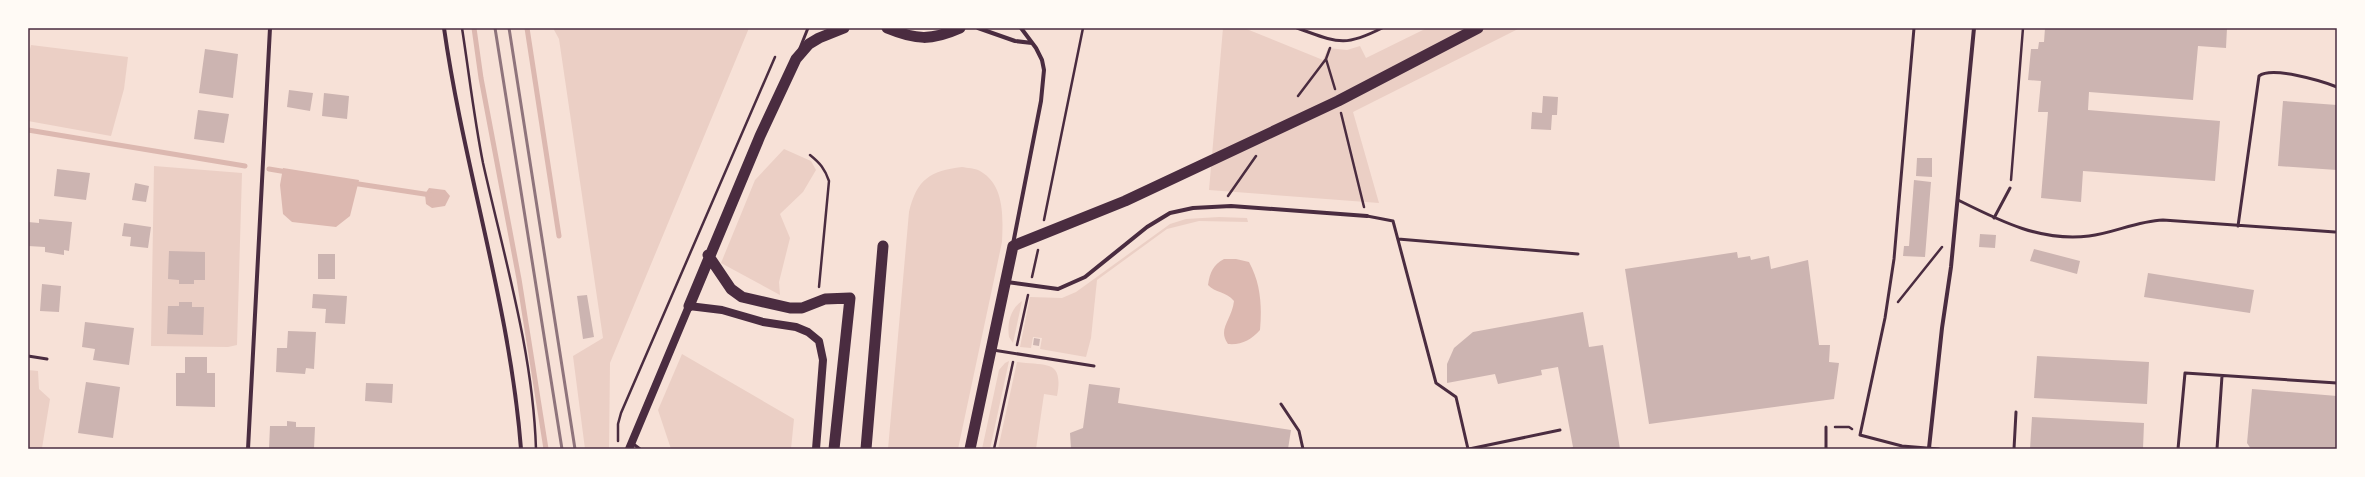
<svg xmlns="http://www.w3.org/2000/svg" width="2365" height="477" viewBox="0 0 2365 477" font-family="Ubuntu,sans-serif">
<rect width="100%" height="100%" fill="#f7e1d7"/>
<path fill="#ebcfc5" d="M553 28H749L610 363 609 449H585L573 356 603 338 559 39Z
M1223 28H1244L1323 60 1328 48 1347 50 1360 46 1366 58 1427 28H1520L1353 112 1379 203 1209 190Z
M31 45 128 57 124 89 111 136 28 121V57Z
M784 149 811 161 816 170 803 192 780 214 790 238 779 282 780 295 721 263 755 180Z
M154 166 242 173 237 345 228 347 151 346Z
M962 167C967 168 975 168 980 171 1005 185 1003 218 1002 242L958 449H888L909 212C917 179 930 171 962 167Z
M1219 217 1247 218 1248 222 1199 221 1167 229 1097 280 1091 338 1086 357 1040 349 1042 338 1033 337 1031 348 1020 347 1030 297 1062 298 1076 292 1170 224 1186 219Z
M1022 301 1013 343 1009 337C1007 324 1010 309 1022 301Z
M682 354 794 419 791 449H671L658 410Z
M1009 361 990 449H982L999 370 1005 363Z
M1017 362C1046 366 1064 359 1057 396L1044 394 1036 449H998Z
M28 370 38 371 39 389 50 399 42 448 49 449H28Z"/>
<path fill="#dcb8b0" d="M283 168 359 180 350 216 336 227 292 222 283 214 280 185Z
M429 188 445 190 450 196 445 206 432 208 426 204 425 194Z
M1224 259H1236L1249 262C1261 284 1262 306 1260 330 1251 340 1242 345 1228 344 1217 329 1232 320 1234 301 1226 291 1215 293 1208 285 1210 272 1213 265 1224 259Z"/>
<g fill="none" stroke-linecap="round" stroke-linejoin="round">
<path stroke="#dcb8b0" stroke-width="5" d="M474 28 481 78 519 279 546 449
M527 28 559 236
M28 130 245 166
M269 169 287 172
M352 183 431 195"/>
</g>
<path fill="#ccb4b1" d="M2045 28H2227L2226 48 2198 46 2193 100 2089 92 2088 110 2220 121 2215 181 2083 171 2081 202 2041 198 2048 112H2038L2041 81 2028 80 2031 49H2038L2039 42H2044Z
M205 49 238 54 233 98 199 93Z
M289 90 313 93 310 111 287 107Z
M324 93 349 96 347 119 322 116Z
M1543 96 1558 97 1557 115H1552L1551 130 1531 129 1532 112 1542 113Z
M2283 101 2337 105V170L2278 166Z
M198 110 229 114 224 143 194 139Z
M1917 158H1932V177L1916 176Z
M57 169 90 173 86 200 54 196Z
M1914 180 1931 182 1925 257 1903 256 1904 246H1909Z
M135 183 149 186 146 202 132 200Z
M39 219 72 222 69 251 64 250V255L45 252V247L28 246V222L39 223Z
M124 223 151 227 148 248 130 246 131 237 122 236Z
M1980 234 1996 235 1995 248 1979 247Z
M2034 249 2080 261 2077 274 2030 261Z
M169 251 205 252V280H194V284H179V280L168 279Z
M1737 252 1738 258 1750 256 1751 260 1769 256 1771 269 1808 260 1819 345H1830L1829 362 1839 363 1834 399 1649 424 1625 269Z
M318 254H335V279H318Z
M2148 273 2254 290 2250 313 2144 297Z
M42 284 61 286 59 312 40 311Z
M313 294 347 296 345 324 325 323 326 309 312 308Z
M587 295 594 337 583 339 577 296Z
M179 302H192V307H204L203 335 167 334 168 306H179Z
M1583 312 1589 347 1603 345 1620 449H1567L1573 447 1558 367 1541 370 1542 375 1498 384 1495 374 1447 383V364L1454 348 1473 332Z
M85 322 134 328 129 365 93 360 95 349 82 347Z
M288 331 316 332 314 369 306 368 305 374 276 372 277 348H287Z
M1034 338 1040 339 1039 346 1033 345Z
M2037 356 2149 362 2147 404 2034 398Z
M185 357H207V373H215V407L176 406V373H185Z
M86 382 120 387 113 438 78 433Z
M366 383 393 384 392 403 365 401Z
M1089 384 1120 388 1118 403 1291 430 1288 449H1071L1070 433 1083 428Z
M2252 389 2337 396V449H2251L2247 443Z
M2032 417 2144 423 2143 449H2030Z
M287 421 296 422V427H315L314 449H269L270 426H287Z"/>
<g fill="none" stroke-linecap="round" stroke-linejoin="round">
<path stroke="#4a2c40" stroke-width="2.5" d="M462 28C469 73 474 118 483 163 504 257 533 352 536 449
M1330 48 1326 59 1335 89
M1298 96 1326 59
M1341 113 1364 207
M810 155C820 163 825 169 829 181L819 287
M2011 180 2023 28
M1228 196 1256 156
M1044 220 1083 28
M1032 277 1038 250
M1898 302 1942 247
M1017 345 1028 295
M1835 427H1849L1852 429
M618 441V424L621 413 775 57
M994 449 1013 362"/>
<path stroke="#4a2c40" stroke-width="3" d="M1297 28C1337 42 1343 48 1382 28
M1914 28 1894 259 1885 318 1860 435 1902 446 1939 449
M800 48 808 28
M1958 200C2000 221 2041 242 2089 236 2114 233 2137 221 2163 220L2335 232
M1367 216 1393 221 1436 383 1456 397 1468 449
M1994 218 2010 188
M2238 226 2259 76C2272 66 2322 81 2337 87
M1398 239 1578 254
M993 350 1094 366
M28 356 47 359
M1281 404 1299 431 1303 449
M632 443 640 449
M1469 449 1560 430
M1826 449V427
M2014 449 2016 412
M2178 449 2185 373 2337 383
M2217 449 2222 376"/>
<path stroke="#4a2c40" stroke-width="4" d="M444 28C464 169 510 306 521 449
M978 28 1015 41 1032 43
M1013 244 1041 101 1044 70 1042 60 1036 48 1021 28
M1007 282 1058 289 1085 277 1147 227 1170 213 1193 208 1231 206 1367 216
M1929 448 1942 328 1951 267 1974 28
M248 449 270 28"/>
<path stroke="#4a2c40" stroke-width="8" d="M629 449 689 306 722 310 763 322 796 327 808 332 819 341 823 360 816 449"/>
<path stroke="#4a2c40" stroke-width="11" d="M887 28C916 40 931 41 960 28
M708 255 731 289 742 297 790 308H802L825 299 850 298 834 449
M689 306 760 136 796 59 809 44 819 38 844 28
M866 449 883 246
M970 449 1013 246 1125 201 1338 101 1478 28"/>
<path stroke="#8f747c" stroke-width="3" d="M495 28 562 449
M509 28 575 449"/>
</g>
<rect width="2365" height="477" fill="none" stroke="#fffaf5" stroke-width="58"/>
<rect x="29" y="29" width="2307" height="419" fill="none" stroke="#4a2c40" stroke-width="1.5"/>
</svg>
